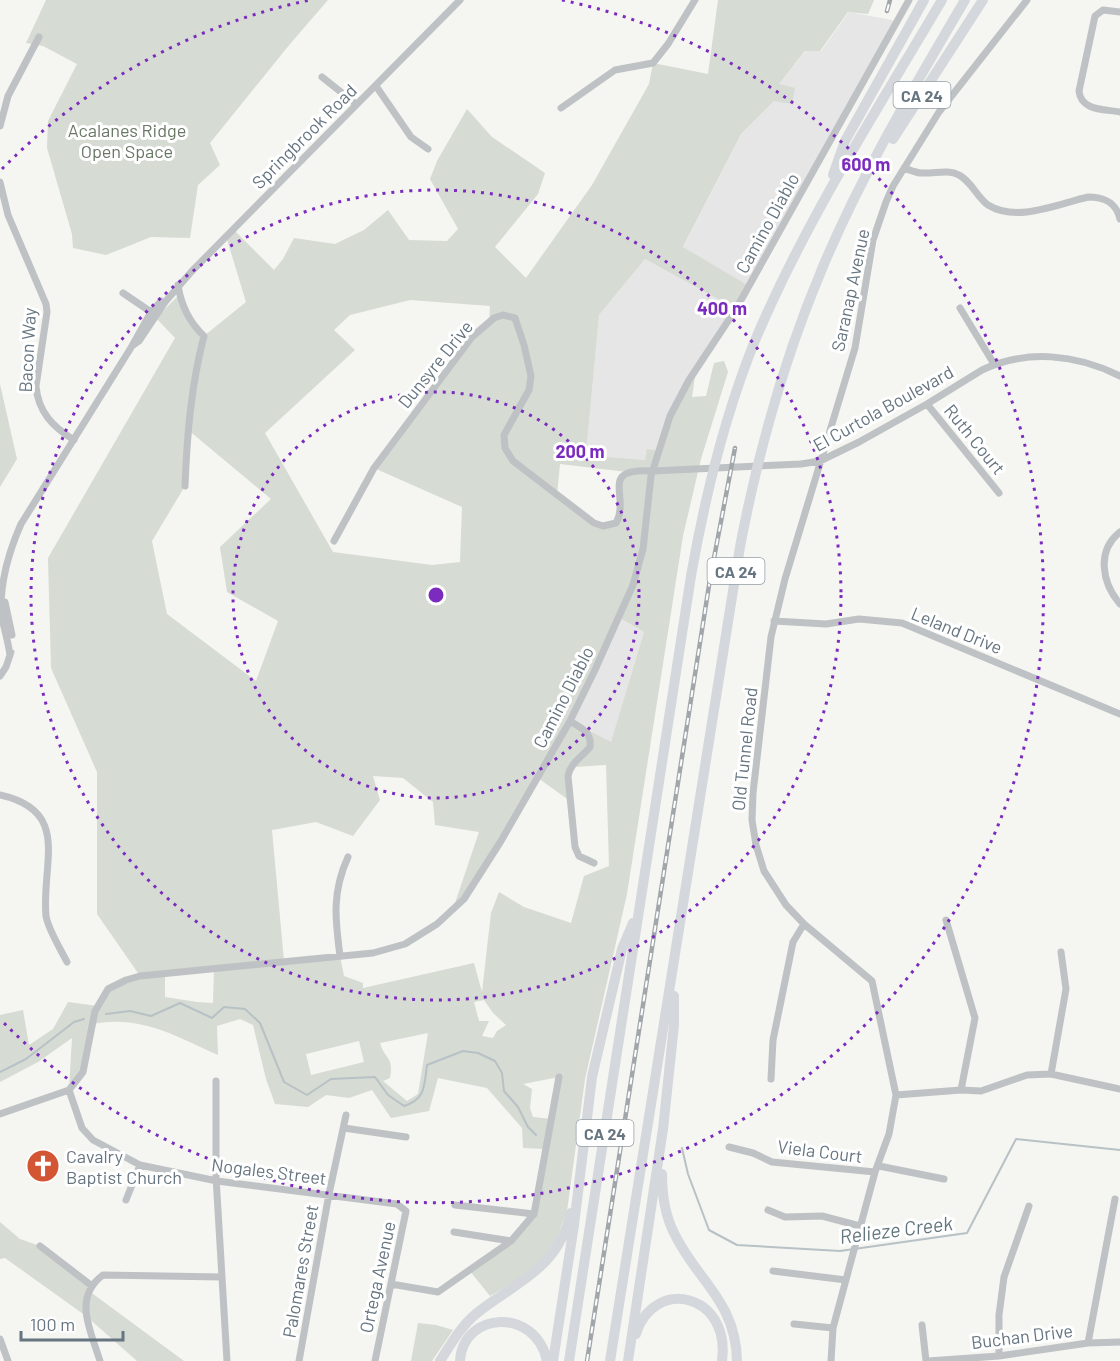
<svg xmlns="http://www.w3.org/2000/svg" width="1120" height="1361" viewBox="0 0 1120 1361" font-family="Barlow,sans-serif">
<rect width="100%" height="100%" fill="#f5f5f1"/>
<path fill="#e5e6e5" d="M849 12 897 21 749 286 683 248 741 134 774 101 778 85 806 51H821Z
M645 259 736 309 689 380 659 451 645 460 586 455 599 315Z
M618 618 644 632 611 743 570 721Z"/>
<path fill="#d6dbd3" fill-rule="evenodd" d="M46 0H328L290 44 210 143 220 165 198 185 190 238 151 237 106 255 73 248 72 234 47 148 48 121 77 64 43 46 26 43Z
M718 0H874L868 14 848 12 820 51H805L779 84 795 88 792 104 774 101 741 134 683 247 749 286 736 309 645 259 599 315 586 455 645 460 647 449 659 451 670 416 696 370 692 397 706 396 714 363 724 361 728 372 701 459 683 536 627 894 585 1079 567 1211 554 1245 538 1263 514 1282 490 1296 469 1270 511 1241 534 1214 546 1149 523 1148 522 1128 487 1088 438 1078 429 1111 391 1118 372 1090 349 1098 326 1095 308 1107 275 1104 266 1079 253 1025 240 1019 217 1026 218 1055C175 1036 141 1015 93 1024L83 1072 69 1090 72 1038 38 1062 0 1082V1015L23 1010 29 1045 53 1029 68 1002 98 1006 108 989 140 976 97 914V772L51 668 48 558 175 338 156 318 179 295 204 336 246 302 226 236 233 229 274 270 283 259 294 238 335 244 364 230 388 210 409 240 447 241 458 229 430 179 437 161 467 109 492 137 545 173 538 194 495 247 526 278 592 185 649 84 653 63 708 74ZM410 300 490 306 489 322 472 337 374 468 462 507 460 562 432 565 333 552 265 433 355 350 334 330 350 315ZM187 429 271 499 220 547 227 592 278 621 256 681 167 614 152 541 185 486ZM560 464 627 472 618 485 616 523H594L557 495ZM619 618 644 632 611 742 570 721ZM606 765 609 866 584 876 571 923 524 907 499 892 491 913 482 992 474 963 363 988V983L344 976 340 956 284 961 272 830 316 822 353 836 380 800 373 776 403 778 433 802 435 825 479 832 453 909 501 841 538 778 570 801 568 776 574 767ZM214 968 213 1003 197 1002 165 997V974ZM484 1000 493 1013 506 1025 497 1031 493 1038 482 1036 489 1021H479L474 1002ZM428 1033 418 1094 407 1101 383 1081 390 1078C394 1056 385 1060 380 1043ZM359 1041 364 1062 311 1075 306 1054ZM559 1077 552 1119 533 1117 530 1108 532 1089 523 1084Z
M0 384 17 459 0 487Z
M0 1222 20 1239 40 1246 92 1286 89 1291 184 1361H137L86 1316 5 1258 0 1259Z
M418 1323 436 1325 453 1330 432 1361H411Z"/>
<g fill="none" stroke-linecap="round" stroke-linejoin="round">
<path stroke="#b7c1c6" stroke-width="2" d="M106 1014 130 1011 151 1016 180 1003 212 1018 224 1007 245 1009 260 1023 284 1082 307 1095 331 1079 375 1077 388 1095 404 1106C426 1099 424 1086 427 1065L463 1051 478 1053 495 1061 502 1073 504 1091 518 1107 528 1127 536 1135
M0 1072 26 1059 74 1022 84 1019
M682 1148 688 1174 709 1230 737 1245 840 1251 967 1233 1016 1139 1120 1150"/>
<path stroke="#bec2c5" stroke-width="7" d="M1120 12 1103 10 1095 16 1079 91C1081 111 1104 109 1120 112
M322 77 356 104
M376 86 411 137 428 149
M561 108 615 70 653 63 668 44 695 0
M0 126 8 96 39 37
M904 168C910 170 916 173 922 173 934 174 948 169 959 175 971 181 977 197 988 205 1017 223 1058 204 1088 197 1104 197 1116 202 1120 219
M0 182 8 215 46 304 47 312 36 386C38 412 53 427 74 440
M178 285C181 305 189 322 204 336 191 386 187 435 185 486
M123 293 151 312
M960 308 994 364
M132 346 139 341 165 302 192 271 460 0
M927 404 999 493
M1120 532C1096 551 1102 583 1120 604
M334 541 374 468 472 337 494 318 503 315 515 318 524 345 531 376 529 390 504 435 505 448 513 461 594 523 603 526 616 523C631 497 597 467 653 471L801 464 820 461 859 442 927 404 982 370C1027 349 1076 354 1120 376
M5 602 12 635
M774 621 826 624 859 619 902 623 1120 714
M10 655C8 641 4 628 1 614 0 584 9 551 21 524L132 346 151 312 161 301
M0 676 6 667 11 652
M570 721C581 728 592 732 590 747 581 758 571 762 568 776L575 847 579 856 594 863
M0 795C72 811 41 863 46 916 48 929 61 950 67 962
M946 920 975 1018 961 1090
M340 956C335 918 332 892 348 857
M1051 1074 1066 989 1061 952
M771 1079 773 1040 793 942 804 924
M216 1081V1177L227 1361
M69 1090 82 1128 93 1140 140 1165 217 1181 397 1204 406 1211 375 1361
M896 1095 961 1090 981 1091 1027 1075 1051 1074 1120 1089
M0 1114 69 1090 83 1072 95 1011 108 989 126 980 140 976 373 953 405 944 437 924 464 899 501 841 570 721 594 672 633 585 643 549 651 476 670 416 689 380 736 309 909 0
M344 1128 406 1137
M729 1147 753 1153 772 1162 875 1172
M879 1166 944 1179
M126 1200 140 1165
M455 1205 534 1214
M768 1210 785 1217 822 1216 860 1226
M454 1232 511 1241
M40 1246 92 1286
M773 1271 846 1280
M391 1284 438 1292 511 1241 534 1214 559 1077
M794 1324 833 1328
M922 1325 926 1361
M0 1339 8 1361
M1088 1343 1115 1199
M999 1356V1315L1004 1277 1029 1206
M100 1361C91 1331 72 1298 103 1275L222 1277
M299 1361 329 1194 346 1115
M831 1361 833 1328 875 1172 889 1134 896 1095 872 981 804 924 786 905 764 871 756 845 752 820 753 793 771 637 785 579 855 348 873 240 886 202 893 186 939 112 1027 0
M928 1361 999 1356 1088 1343 1120 1342"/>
<path stroke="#d4d8dc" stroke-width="10" d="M893 139 983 0
M833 175 845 141 924 0
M662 1174C662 1194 665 1215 674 1233 697 1281 736 1301 737 1361
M636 1334C653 1277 731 1292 722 1361
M440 1361C451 1344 461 1326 477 1313 517 1281 557 1270 571 1213
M460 1361C463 1311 536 1307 547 1361
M553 1361 574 1225 592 1077 622 949 633 923
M569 1361 691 576C705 496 724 418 754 343 804 223 876 112 942 0
M610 1361 740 547C758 452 784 359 822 269 861 175 914 87 965 0
M628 1361 663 1129 674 1025V996"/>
<defs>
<path id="rail" d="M887 11 890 0
M587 1361 710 579 735 448"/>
</defs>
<use href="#rail" stroke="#a0a6aa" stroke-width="4.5"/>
<use href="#rail" stroke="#fff" stroke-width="2" stroke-dasharray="7" stroke-linecap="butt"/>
</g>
<g fill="none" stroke="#7b2cbf" stroke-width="3" stroke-dasharray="3 6">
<circle cx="436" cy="595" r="203"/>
<circle cx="436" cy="595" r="405"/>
<path d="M2 169A608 608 0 0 1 310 0M562 0A608 608 0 1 1 2 1021"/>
</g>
<defs>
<symbol id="church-disc" viewBox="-11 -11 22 22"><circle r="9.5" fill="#d25534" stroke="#fff"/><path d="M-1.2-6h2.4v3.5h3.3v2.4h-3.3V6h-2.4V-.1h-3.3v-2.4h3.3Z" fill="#fff"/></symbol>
</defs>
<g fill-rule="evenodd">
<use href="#church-disc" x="24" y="1147" width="38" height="38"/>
</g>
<g text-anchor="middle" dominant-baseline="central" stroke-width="6" stroke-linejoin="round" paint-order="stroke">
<g fill="#fff" stroke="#949ea6" stroke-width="1.5">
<rect x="893.5" y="82" width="57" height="26" rx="4.5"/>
<rect x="707.5" y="558" width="57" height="26" rx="4.5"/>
<rect x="576.5" y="1120" width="57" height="26" rx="4.5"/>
</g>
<g font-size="16" font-weight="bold" fill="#667580">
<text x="922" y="95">CA 24</text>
<text x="736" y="571">CA 24</text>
<text x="605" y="1133">CA 24</text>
</g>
<g font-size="18" fill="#697765" stroke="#fff">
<text x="127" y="130">Acalanes Ridge<tspan x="127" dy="21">Open Space</tspan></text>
</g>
<g font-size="18" fill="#667580" stroke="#fff">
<text transform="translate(304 136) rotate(-45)">Springbrook Road</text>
<text transform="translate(767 223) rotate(-61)">Camino Diablo</text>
<text transform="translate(850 290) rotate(-78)">Saranap Avenue</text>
<text transform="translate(27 350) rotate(-87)">Bacon Way</text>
<text transform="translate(435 364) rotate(-51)">Dunsyre Drive</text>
<text transform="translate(883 408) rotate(-29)">El Curtola Boulevard</text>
<text transform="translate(975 439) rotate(51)">Ruth Court</text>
<text transform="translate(957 630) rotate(22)">Leland Drive</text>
<text transform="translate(563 697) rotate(-63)">Camino Diablo</text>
<text transform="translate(744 749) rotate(-84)">Old Tunnel Road</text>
<text transform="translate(820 1151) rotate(7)">Viela Court</text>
<text transform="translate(269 1171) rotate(7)">Nogales Street</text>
<text transform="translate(300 1271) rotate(-80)">Palomares Street</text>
<text transform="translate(377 1277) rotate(-78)">Ortega Avenue</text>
<text transform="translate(1022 1336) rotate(-7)">Buchan Drive</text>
</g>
<g font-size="18" fill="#667580" stroke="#fff" text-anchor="start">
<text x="66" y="1156">Cavalry<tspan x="66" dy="21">Baptist Church</tspan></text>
</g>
<g font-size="20" font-style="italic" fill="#62767d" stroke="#fff">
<text transform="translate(896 1229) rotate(-7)">Relieze Creek</text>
</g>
</g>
<circle cx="436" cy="595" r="9" fill="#7b2cbf" stroke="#fff" stroke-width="3"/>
<g font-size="18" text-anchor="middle" font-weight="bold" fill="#7b2cbf" stroke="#fff" stroke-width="6" stroke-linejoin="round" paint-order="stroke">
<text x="866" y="171">600 m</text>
<text x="722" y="315">400 m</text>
<text x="580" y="458">200 m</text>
</g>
<path d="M21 1331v9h102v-9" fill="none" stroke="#667580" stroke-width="3"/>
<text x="30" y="1331" font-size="18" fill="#667580" stroke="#ffffff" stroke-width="4.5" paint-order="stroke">100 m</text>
</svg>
